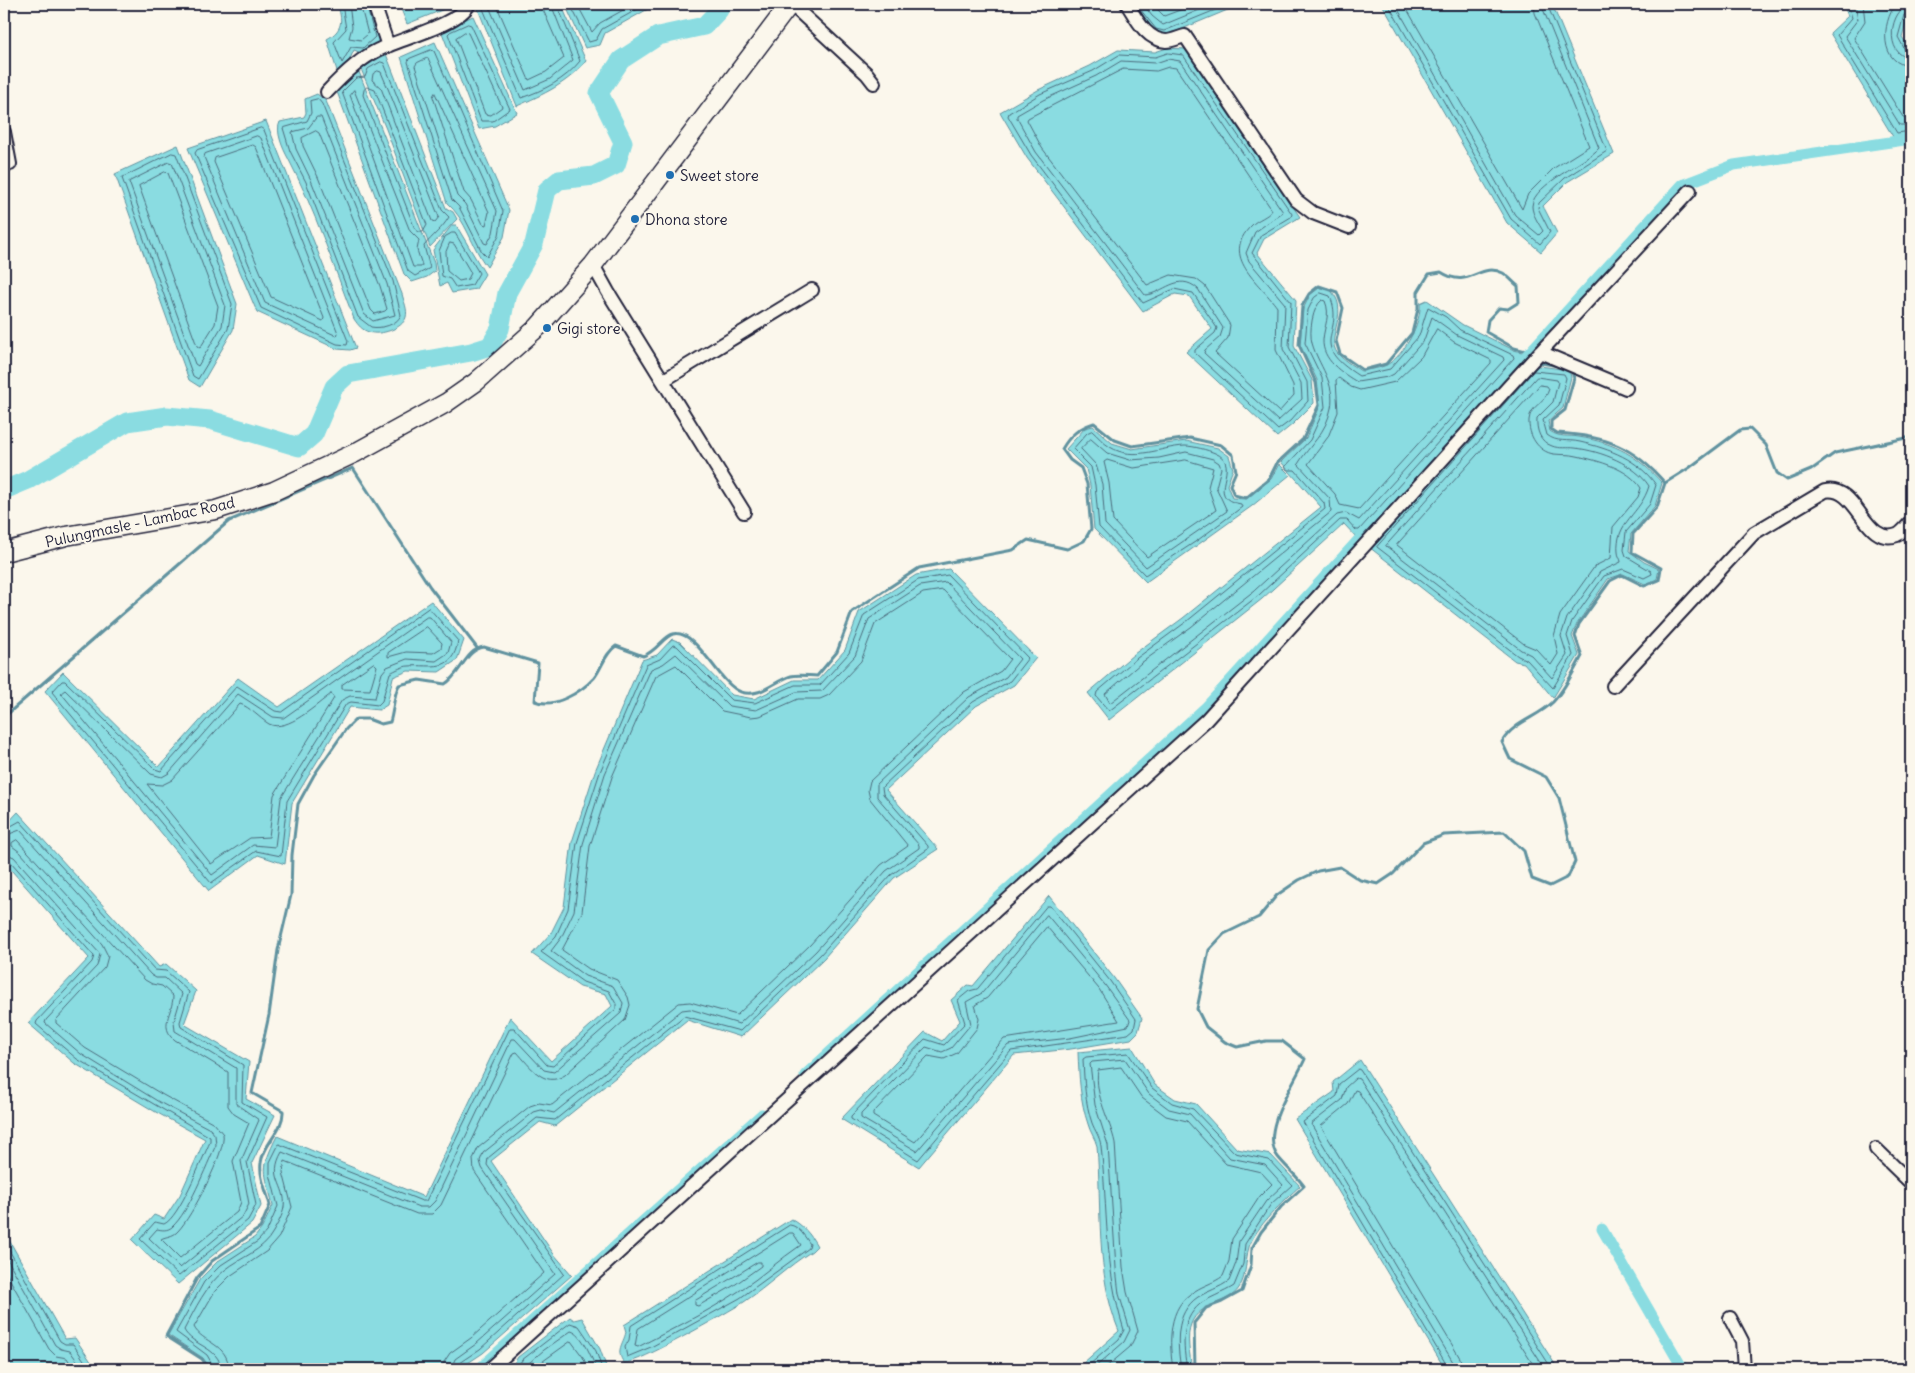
<svg xmlns="http://www.w3.org/2000/svg" width="1915" height="1373" viewBox="0 0 1915 1373" font-family="Delius,sans-serif">
<rect width="100%" height="100%" fill="#fbf7ec"/>
<filter id="ink" filterUnits="userSpaceOnUse"><feTurbulence type="fractalNoise" baseFrequency=".02" numOctaves="2"/><feDisplacementMap in="SourceGraphic" scale="10" xChannelSelector="R" yChannelSelector="G"/><feConvolveMatrix kernelMatrix="1 2 1 2 8 2 1 2 1" color-interpolation-filters="sRGB"/></filter>
<g filter="url(#ink)">
<path fill="#8adce1" stroke="#60929f" d="M337 4H371L381 39 364 54 354 50 349 61 352 64 338 74 327 39C343 30 343 20 337 4Z
M399 4H457L407 24Z
M476 4H561L586 61C567 84 544 94 517 106Z
M565 4H657L605 33 600 45 585 48Z
M1130 4H1242L1165 36 1154 35Z
M1382 4H1552L1614 154 1567 182 1543 206 1557 233 1541 252 1507 223Z
M1843 4H1911L1902 37 1911 50V136L1895 140 1830 33 1848 16Z
M473 16 517 113 495 126 479 129 441 30Z
M435 42 509 210 504 237 487 267C472 248 466 219 447 203L401 57Z
M1167 48 1186 49 1300 217 1264 239 1257 253 1296 300 1294 346 1312 380 1314 403 1293 424 1277 437 1186 352 1212 329 1189 296 1175 294 1143 311 1027 158 1000 112 1038 90 1090 66 1118 50 1155 52Z
M386 54 446 208 453 212 457 219 430 247 386 129 361 69Z
M359 72 434 263 435 271 427 277 412 282 404 274 336 89 353 73Z
M317 94 326 101 402 294C404 302 408 310 406 317 403 329 379 336 369 332 362 330 358 325 354 319 333 265 315 210 288 158 283 149 275 131 280 122L304 117 306 113 305 99Z
M266 121 356 348 350 350 337 349 257 312 188 148Z
M178 145 237 304 233 330 200 387 189 380 115 174Z
M452 225H456L485 274 476 289 452 293 447 283 440 286 433 250Z
M1319 288H1328C1354 310 1323 336 1338 354 1344 361 1354 366 1361 371 1368 369 1377 369 1384 366 1403 359 1422 322 1420 303L1427 300 1463 325 1514 350 1526 353 1358 539 1344 524 1262 599 1109 720 1088 693 1134 654 1183 618 1321 507 1281 462 1306 438 1320 406 1317 380 1300 345 1303 309 1310 295Z
M1532 365 1569 370 1571 377 1563 408 1548 421 1550 431C1559 438 1568 435 1579 437 1616 443 1638 456 1662 483L1655 506 1631 534 1629 551 1644 562 1659 569 1657 579 1645 584 1623 574 1608 579 1577 624 1572 636 1579 655 1553 698 1524 663 1515 661 1369 547Z
M1093 426 1112 443 1132 449 1186 441 1218 448 1229 456 1233 469 1227 485 1232 498 1246 499 1271 479 1279 464 1290 475 1252 506 1146 582 1094 529 1090 485 1086 469 1066 449 1085 428Z
M949 569 1036 658 1014 685 976 706 886 790 938 849 894 878 824 958 741 1037 687 1020 555 1126 540 1122 491 1161 553 1253 572 1275 483 1353 459 1369H211L203 1358 168 1335 200 1279 218 1261 255 1237 262 1228 273 1205C264 1170 260 1170 277 1136L424 1197 510 1017 551 1061 612 1006 606 994 580 987 532 954 551 933 564 907 572 842 595 771 642 660 657 655 672 639 680 642 732 695 754 699 794 680H818L845 650 859 612 916 575Z
M431 601 464 640 457 660 439 672 408 671 393 677 387 705 379 710 350 707 292 803 285 864 258 855 209 891 45 691 63 672 159 767 238 678 279 707Z
M18 812 159 967 166 964 196 991 184 1024 249 1062 246 1099 275 1115 252 1163 261 1206 252 1223 178 1284 132 1240 154 1215 164 1219 180 1195 205 1139 154 1111 74 1063 28 1023 89 958 4 862V827Z
M1049 896 1114 978 1142 1018 1138 1032 1131 1039 1071 1049 1014 1055 919 1167 841 1119 925 1032 942 1041 960 1021 951 1000 968 985 973 986Z
M1132 1047 1155 1085 1175 1099 1196 1104 1237 1149 1271 1155 1300 1186C1284 1200 1255 1228 1249 1247 1245 1261 1247 1275 1239 1288 1228 1305 1199 1302 1191 1324 1186 1336 1190 1356 1192 1369H1082L1081 1365 1119 1331C1095 1273 1102 1207 1097 1146 1095 1138 1090 1132 1088 1124 1080 1101 1079 1077 1078 1052Z
M1360 1060 1558 1369H1445L1295 1119 1334 1092 1333 1082Z
M791 1219C802 1224 811 1235 817 1246L812 1251C788 1266 768 1286 744 1302 728 1312 638 1364 624 1363 615 1350 623 1345 626 1332L624 1325Z
M4 1231 65 1339 75 1338 96 1369H4Z
M570 1317 574 1320 582 1318 600 1349 607 1369H510L518 1357Z"/>
<g fill="none" stroke-linecap="round" stroke-linejoin="round">
<path stroke="#4c6c7d" stroke-width="1" d="M342 4 346 29 334 42 342 63 351 47 363 48 375 37 366 4
M349 4 352 27 349 38 361 40 368 34 360 4
M481 4 521 98C544 90 565 80 580 61L557 4
M488 4 525 90 550 79 573 60 551 4
M496 4 529 80 546 72 564 58 544 12 543 4
M570 4 589 42 596 40 602 29 647 4
M577 4 592 32 600 23 634 4
M1136 4 1156 29 1164 31 1230 4
M1143 4 1152 16 1163 25 1214 4
M1152 4 1164 16 1196 4
M1388 4 1511 219 1540 244 1550 232 1538 208 1539 203 1565 178 1607 151 1547 4
M1395 4 1515 215 1539 235 1543 231C1539 224 1532 214 1532 206 1533 184 1588 162 1599 148L1541 4
M1404 4 1522 209 1528 194 1554 168 1589 146 1535 13 1534 4
M1848 4 1852 18 1837 35 1897 133 1911 131
M1855 4 1858 19 1845 36 1900 125H1911
M1863 4 1865 21 1854 38 1903 117H1911
M1896 4C1881 23 1879 65 1911 66
M1911 5C1889 7 1883 57 1911 58
M1911 12 1904 15 1898 37 1905 50 1911 52
M468 24 471 25 510 109 493 121H481L448 34 450 32Z
M465 32 468 33 502 107 491 115 485 114 456 38Z
M431 50 434 51 503 211 499 235 487 257 482 252 459 207 452 200 408 62 409 59Z
M1168 53 1183 55 1292 214 1291 217 1261 235 1252 253 1291 302 1289 347 1307 382 1308 401 1290 421 1278 430 1195 353V350L1215 333 1217 328 1193 293 1174 289 1143 303 1031 155 1008 116 1009 113 1040 94 1093 71 1119 55 1155 57Z
M428 58 497 211 493 233 487 244 484 243 465 204 457 196 415 66 417 63Z
M1168 59 1180 61 1283 212 1255 232 1246 253 1249 261 1285 304 1283 349 1301 383 1302 399 1278 421 1204 353 1205 350 1220 337 1223 328 1198 289C1178 271 1163 294 1145 295L1036 152 1017 118V115L1043 100 1096 76 1121 61 1155 63Z
M381 62 384 63 442 210 449 217C442 229 433 235 424 246L430 268 415 276 408 271 342 92 356 78 365 77 368 69Z
M1169 67 1176 68 1272 210C1268 217 1257 219 1251 226 1220 257 1259 282 1277 307L1276 350 1293 385 1294 395 1279 412 1215 353 1228 338 1230 325 1205 286 1196 279 1171 275 1147 285 1042 148 1027 120 1028 118 1123 69 1156 71Z
M378 71 381 72 389 91 439 217 435 222 432 221 381 88 372 80 373 74Z
M367 87 375 90 427 225 423 232H419L415 229 363 95 364 90Z
M354 90 410 231 419 240 417 250 422 265 421 267H413L350 95Z
M435 93 489 212 486 225 483 224 471 200 464 192 433 97Z
M318 99 322 104 393 281 401 315C397 325 381 329 371 327L358 317 306 182 290 151 283 128 307 121 311 113 310 101Z
M317 117H321L387 284 395 315 373 321 364 314 311 180 296 149 292 132 308 128Z
M261 128 264 130 348 341 347 345 337 344 261 308 195 153 197 150Z
M316 131 319 133 380 286 387 309 385 311 375 314 371 310 318 177 303 146 302 138Z
M257 136 261 138 338 333 337 336 265 303 204 157 205 154Z
M253 145 256 147 324 318 323 321 271 297 214 162 215 158Z
M172 153 176 154 232 304 228 329 198 379 193 376 122 178Z
M169 162 172 163 225 305 222 326 198 366 195 364 129 182Z
M165 172 168 173 218 306 215 324 200 348 197 346 139 186Z
M452 233H455L479 273 472 285 456 288 450 279 442 276 439 251 445 237Z
M450 243 454 244 471 273 468 279 459 281 447 271 446 252Z
M1321 293 1330 296C1346 335 1305 342 1359 376L1390 369 1419 336 1428 307 1446 317 1460 330 1513 355 1514 358 1359 530H1356L1347 520H1340L1259 595 1109 711 1096 696 1097 692 1137 658 1186 622 1325 509 1324 503 1295 470H1287L1285 467 1310 440 1325 407 1322 378 1305 343 1308 310 1314 298Z
M1322 300 1325 301C1331 315 1324 326 1323 340 1322 360 1342 373 1357 382L1388 377 1394 374 1424 340 1432 317 1457 335 1503 357 1504 360 1359 520 1346 513 1337 515 1255 590 1110 703 1105 694 1141 663 1191 627 1331 512 1330 499 1298 464C1310 444 1326 434 1331 408 1336 383 1318 365 1312 343 1309 332 1312 307 1322 300Z
M1437 329 1454 342 1491 360V363L1359 509 1340 505 1335 494 1308 464 1328 437 1338 412 1336 380 1339 378 1351 387 1360 390 1395 382 1421 357Z
M1534 371 1564 374 1566 378 1559 405 1543 420 1547 435C1557 443 1567 439 1580 442 1610 449 1638 459 1656 485L1650 504 1626 532 1624 550 1626 556 1651 571 1652 574 1644 578 1623 569 1604 576 1572 621 1567 636 1573 655 1553 688 1527 660 1518 656 1377 547Z
M1537 377 1557 380 1558 382 1553 402 1537 418C1536 430 1540 442 1552 446 1559 449 1568 447 1575 448 1601 451 1635 464 1649 486 1641 514 1615 522 1618 552 1618 556 1621 559 1621 562L1600 572 1567 618 1561 636 1567 655 1552 678 1531 655 1521 650 1386 546Z
M1540 385 1547 386 1549 389C1546 402 1530 406 1529 420 1528 435 1538 452 1554 454 1562 455 1570 454 1577 456 1599 461 1628 468 1641 488L1638 497 1613 527 1611 558 1595 566 1560 615 1554 636 1558 654 1551 665 1536 649 1524 644 1397 545Z
M1092 431C1098 436 1103 443 1110 447 1134 462 1160 447 1185 446 1193 446 1208 450 1215 453 1245 465 1201 498 1241 504L1242 507 1198 540 1145 575 1099 527 1095 485 1091 467 1073 449 1087 433Z
M1091 439 1107 453 1130 460 1159 458 1186 452 1213 459 1219 463 1221 468 1216 487 1227 511 1146 567 1105 524 1102 484 1096 465 1081 449Z
M1186 460 1213 468 1208 487 1216 510 1147 557 1113 521 1109 483 1104 462 1107 460 1133 468Z
M429 608 458 641C452 674 432 664 409 666 403 666 396 670 390 673L382 701 378 705 351 702 346 704 287 801 281 856 256 851 211 883 52 692 62 681H65L155 769 161 771 237 686 275 711 281 712Z
M427 617H430L451 642 448 653 436 661 407 659 387 667 382 673 375 698 350 696 342 700 281 798 275 847 253 845 212 875 61 693 65 690 151 774 162 777 169 773 238 694 273 717 283 718Z
M427 627 442 643 441 648 433 653 406 652 388 657V653Z
M374 663 377 666 370 690 342 689V685Z
M331 694 334 698 274 795 269 837 250 838 211 864 147 784 162 785 172 780 240 704C250 707 259 718 269 724 287 733 317 704 331 694Z
M4 830 20 821 155 970 166 971 189 992 180 1022 181 1027 243 1065 242 1102 267 1117 247 1162 256 1205 248 1220 179 1276 140 1239 155 1222 164 1224C179 1218 202 1159 210 1142V1137L77 1059 36 1024 37 1021 92 962 94 956 10 861 4 859
M4 836 20 830 151 975 156 978H165L182 994 174 1021 175 1031 236 1068V1104L259 1120 241 1161 249 1204 243 1216 180 1268 149 1238 157 1229C162 1230 167 1231 172 1227 189 1212 206 1166 216 1145L215 1135 210 1129 159 1102 81 1054 45 1023 46 1020 97 966 100 954 14 857 4 853
M17 840 145 980 152 984 162 986 173 996C173 1013 158 1026 175 1040L228 1072V1106L234 1114 249 1123 233 1161 241 1202 237 1212 180 1258 161 1239C166 1236 173 1237 178 1231 191 1218 227 1150 223 1134L214 1123 163 1095 85 1048 56 1023V1020L105 967 108 956 102 944 20 852 12 846V843Z
M1047 906H1050L1110 981 1136 1019 1134 1029 1128 1034 1011 1051 918 1160 851 1119V1116L925 1039 944 1045 965 1023 958 1000 969 991 977 989Z
M1047 915 1105 985 1130 1020 1128 1026 1070 1038 1008 1045 917 1151 861 1118V1114L926 1047 942 1052 951 1048 971 1024 966 1002 982 993Z
M1047 927 1099 989 1119 1021 1004 1039 915 1142 873 1116V1113L928 1056 944 1059 957 1053 977 1028 979 1019 975 1005 987 998Z
M790 1225C799 1226 805 1237 810 1244L809 1248 740 1298 651 1347 627 1357 625 1347 629 1340 631 1326Z
M790 1233H793L801 1245C780 1259 761 1277 739 1291 708 1312 672 1329 638 1347L635 1346 638 1329Z
M4 1241 60 1341 65 1344H73L90 1369
M4 1253 55 1345 61 1349 70 1351 83 1369
M758 1262H761V1266L733 1286 698 1306 695 1305V1301Z
M4 1269 49 1349 56 1356 67 1358 74 1369
M215 1369 207 1355 176 1332 204 1282 221 1265 258 1241 267 1231 278 1206 270 1174V1162L279 1144 422 1201H426L510 1028H514L547 1065 553 1066 616 1009V1004L609 991 583 982 541 952 556 936 568 909 577 843 600 772 646 665 660 659 673 645 677 646 731 700 755 703 795 685H820L849 653 864 615 918 580 948 575 1028 658 1010 681 973 702 882 787 883 794 928 846V849L891 875 820 955 740 1031 684 1016 555 1120 537 1118 488 1158 487 1165 564 1274 480 1349 459 1363 457 1369
M221 1369C220 1347 192 1346 184 1330 195 1309 206 1285 225 1270 241 1257 263 1251 273 1232 277 1225 283 1215 284 1207 287 1185 267 1178 282 1152L419 1207H429L435 1201 512 1039H515L544 1070 554 1072 621 1013 623 1003 613 986 585 976 551 951 561 938 574 911 583 844 605 774 651 669 663 664 676 654 729 706 756 710 796 692 822 691 855 656 869 619 920 586 946 582 1020 659 1006 677 969 697 877 784V797L919 845V848L886 871 816 951 739 1024 690 1009 682 1010 554 1113 541 1110 534 1112 483 1153 480 1161 482 1168 555 1274 476 1344 455 1359 451 1369
M229 1369C228 1343 202 1343 194 1327L215 1291 230 1276 267 1251 279 1237 292 1207 283 1172 285 1161 417 1214H432L441 1205 514 1053 517 1052C530 1066 544 1089 565 1075L625 1020 630 1005 628 997 617 980 589 969 562 950 582 912 590 846 612 777 656 676 676 665 722 711 751 717 760 716 798 699H820L829 695 861 661 875 624 923 593 943 590 1010 659 1001 671 964 692 870 781 868 790 870 799 908 846 881 865 810 945 737 1015 690 1002 679 1003 552 1105 539 1103 530 1106 478 1148 473 1159 474 1171 544 1273 471 1338 450 1353 444 1362 443 1369
M516 1369 522 1360 570 1323 579 1326 596 1351 602 1369
M522 1369 544 1350 571 1331C583 1334 592 1358 596 1369
M532 1369 571 1341 583 1357 588 1369
M1087 1369 1088 1366 1119 1339 1124 1330C1104 1266 1108 1211 1101 1146 1100 1137 1095 1131 1092 1123 1085 1103 1084 1080 1083 1059L1086 1057 1128 1053 1152 1088 1172 1103 1193 1109 1235 1153 1269 1160 1292 1185 1271 1204 1245 1244 1243 1264 1234 1286C1225 1292 1206 1299 1200 1304 1180 1321 1183 1346 1187 1369
M1093 1369 1124 1342 1130 1330 1119 1294 1116 1268 1108 1145 1095 1105 1090 1064 1092 1062 1125 1059 1149 1094 1169 1109 1190 1114 1230 1158 1265 1165 1283 1185 1266 1201 1239 1241 1236 1263 1229 1281C1219 1288 1208 1291 1198 1297 1174 1313 1177 1345 1181 1369
M1104 1369 1130 1347 1138 1331 1127 1292 1123 1267 1115 1143C1110 1119 1094 1096 1098 1070L1121 1067 1142 1098 1166 1116 1187 1121 1226 1164 1261 1172 1272 1184 1260 1196 1232 1239 1229 1261 1223 1276C1214 1283 1204 1285 1195 1291 1167 1306 1169 1343 1173 1369
M1449 1369 1303 1122 1337 1096 1339 1084 1358 1069 1360 1070 1552 1369
M1455 1369 1453 1362 1311 1124 1342 1100 1346 1087 1356 1078 1359 1079 1545 1369
M1463 1369 1460 1358 1321 1126 1348 1104 1355 1090 1358 1091 1536 1369"/>
<path stroke="#60929f" stroke-width="3" d="M1536 362 1559 366
M1571 369 1574 378 1565 410 1551 421V429L1557 433C1606 436 1633 446 1665 483
M4 717 229 521 353 468 430 587 477 648
M209 1369 202 1359 166 1336 197 1278 212 1261 260 1228 270 1205C267 1192 259 1177 261 1163 263 1144 284 1130 283 1111L252 1093 269 1015 278 950 291 895 292 855 298 804 314 775 346 729 356 719H368L381 724 390 722C394 710 393 696 399 685L419 680 445 684C461 674 466 649 484 647L538 663 535 701C554 709 581 692 594 678 602 668 605 653 616 646L643 656C656 652 664 636 673 634 697 628 719 685 741 692 761 698 774 681 791 676 798 674 810 676 817 676L837 652 852 612 873 598 919 568 1013 550 1028 540 1067 549 1084 541 1091 529 1087 484 1081 468 1070 460 1062 449C1070 435 1079 428 1094 423L1115 440 1132 446 1190 438 1221 445 1233 455 1236 471 1230 485 1234 495 1246 498 1269 479 1277 463 1303 439 1319 405 1316 383 1299 345 1302 306 1309 294 1319 286 1337 292 1343 308 1336 341 1340 354 1363 370 1386 364 1412 333 1418 309V292L1429 274 1441 272C1470 291 1479 261 1503 273 1508 276 1513 282 1518 286L1519 302 1508 309 1499 308 1488 320 1486 332 1514 348 1530 352 1532 358
M1195 1369 1194 1323 1206 1308 1222 1302 1242 1291 1251 1265 1252 1248 1261 1232 1281 1207 1304 1186C1296 1175 1286 1167 1278 1157 1259 1132 1294 1084 1305 1059L1282 1041H1266L1237 1047 1225 1042 1206 1027 1197 1009 1209 950 1224 934 1259 917 1277 895 1299 880 1318 871 1340 867 1360 880 1378 884 1393 874 1423 843 1444 835 1504 832 1524 851 1532 879 1550 886 1568 877 1575 862 1559 798 1546 777 1510 759 1502 742C1514 721 1537 718 1553 702 1565 689 1574 671 1582 656L1575 636 1579 624 1610 581 1622 575 1644 586 1659 580 1661 568 1632 552 1633 534 1657 507 1665 483 1689 468 1740 430 1750 429 1766 445 1777 473 1787 480 1811 470 1835 453 1911 437"/>
<path stroke="#8adce1" stroke-width="11" d="M805 1075 1207 706 1682 185 1734 165 1911 139
M1602 1229 1683 1369
M479 1369 762 1114"/>
<path stroke="#8adce1" stroke-width="19" d="M4 490 28 480 127 422 167 416 210 420 299 447 314 434 334 387 348 374 471 352 490 346 500 329 507 293 534 244 547 190 559 180 594 176 616 165 623 142 599 93 621 60 658 36 704 26 719 10 721 4"/>
<defs>
<path id="street" d="M374 4 388 46
M791 4 867 74 874 83
M1127 4C1136 18 1146 40 1166 41 1172 41 1180 37 1185 36L1296 200 1313 213 1349 227
M327 92C341 77 359 59 378 50 399 39 459 25 469 4
M4 132 10 164
M593 265 608 292 744 512
M1540 352 1626 388
M664 380 812 290
M1613 686 1754 533 1825 491C1858 484 1864 547 1897 535 1902 533 1907 526 1911 522
M1876 1149 1911 1183
M1730 1318 1742 1341 1744 1369
M490 1369 1206 720 1531 362 1690 191"/>
<path id="secondary" d="M4 552 66 536 216 510 274 491 355 453 446 403 476 382 538 327 593 265 790 4"/>
</defs>
<use href="#street" stroke="#22223b" stroke-width="16"/>
<use href="#secondary" stroke="#22223b" stroke-width="21"/>
<use href="#street" stroke="#fbf7ec" stroke-width="12"/>
<use href="#secondary" stroke="#fbf7ec" stroke-width="18"/>
</g>
</g>
<g fill="#1f6fb2" stroke="#fbf7ec" stroke-width="2">
<circle cx="670" cy="175" r="5"/>
<circle cx="635" cy="219" r="5"/>
<circle cx="547" cy="328" r="5"/>
</g>
<g text-anchor="middle" dominant-baseline="central" stroke-width="4" stroke-linejoin="round" paint-order="stroke">
<g font-size="15" fill="#22223b" stroke="#fbf7ec" text-anchor="start">
<text x="680" y="175">Sweet store</text>
<text x="645" y="219">Dhona store</text>
<text x="557" y="328">Gigi store</text>
</g>
<g font-size="15" fill="#22223b" stroke="#fbf7ec">
<text transform="translate(140 522) rotate(-12)">Pulungmasle - Lambac Road</text>
</g>
</g>
<rect width="1915" height="1373" fill="none" stroke="#fbf7ec" stroke-width="20"/>
<rect x="10" y="10" width="1895" height="1353" fill="none" stroke="#22223b" stroke-width="2" filter="url(#ink)"/>
</svg>
